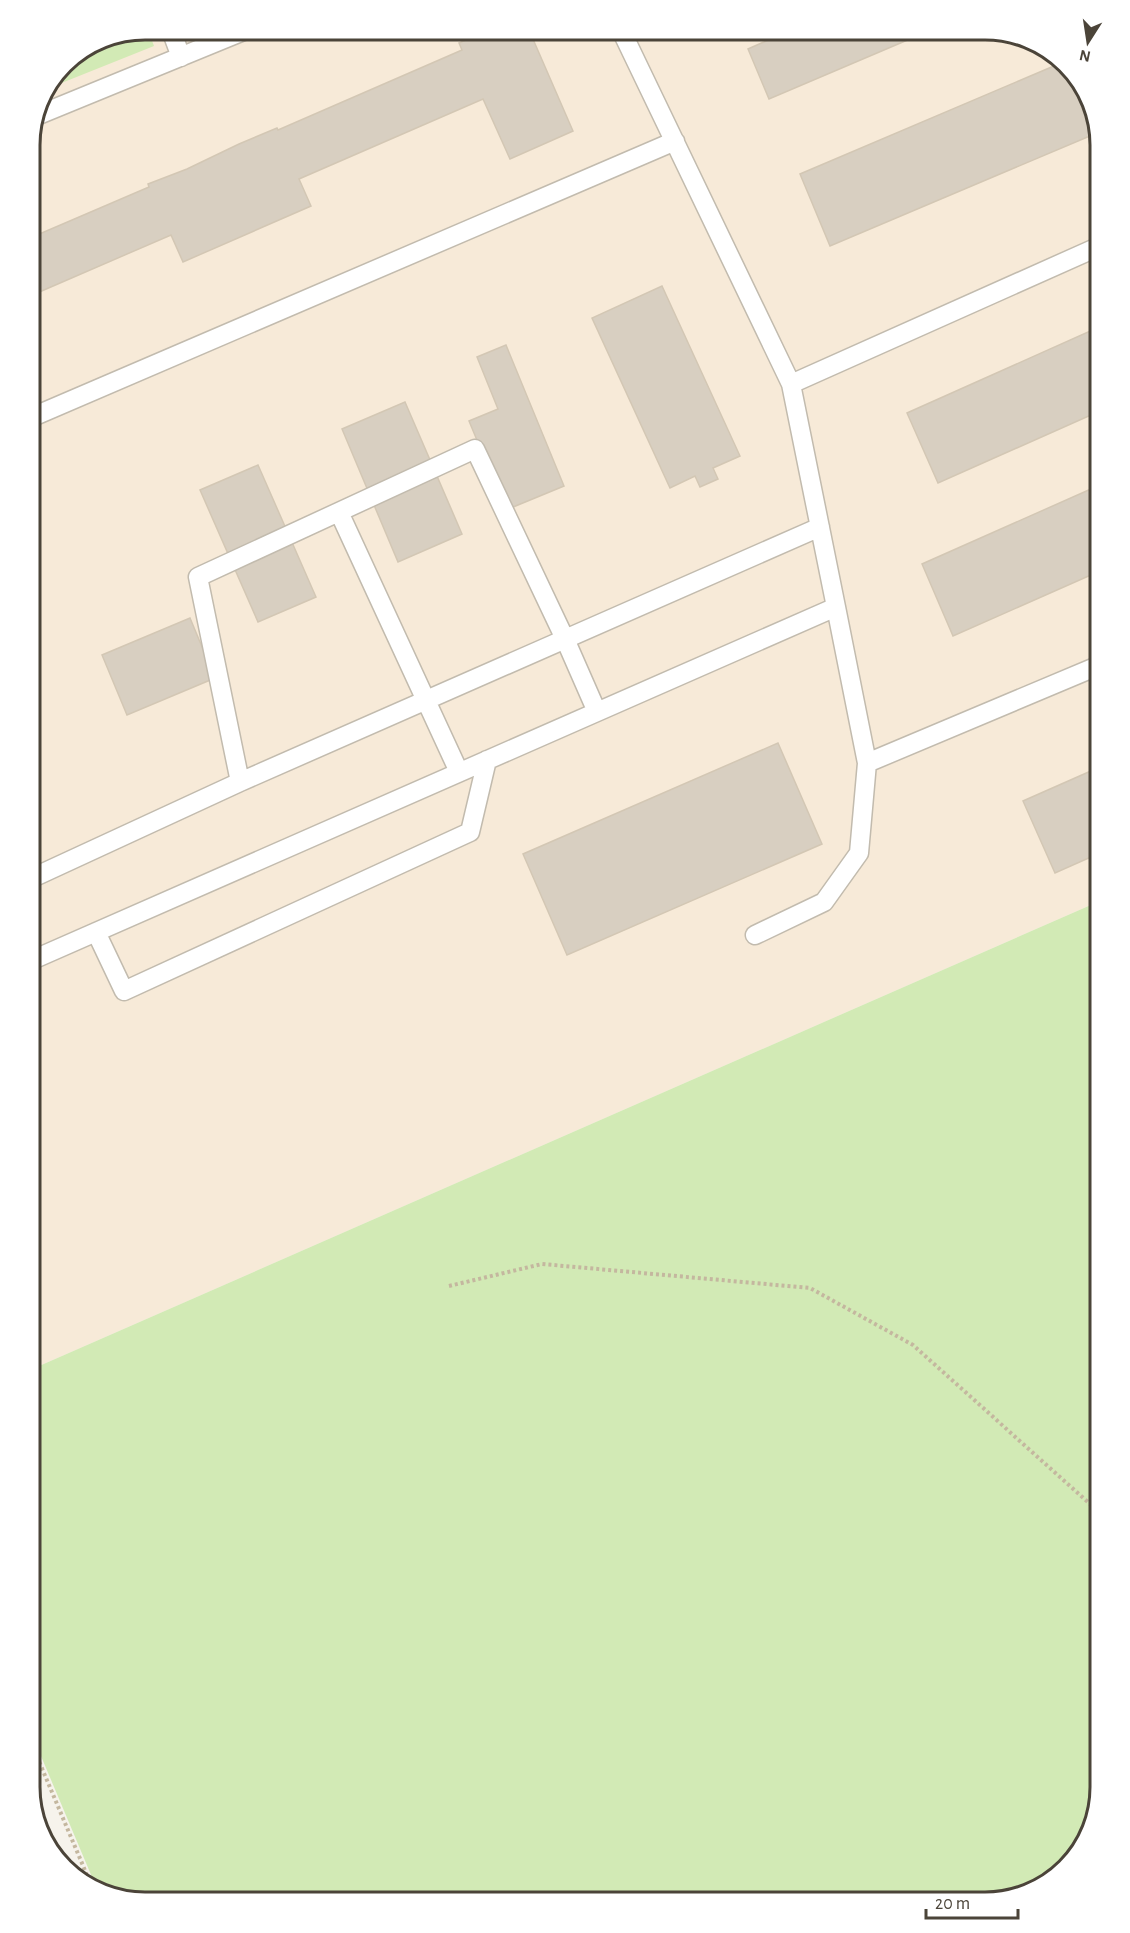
<svg xmlns="http://www.w3.org/2000/svg" width="1130" height="1933" viewBox="0 0 1130 1933" font-family="'Alegreya Sans',sans-serif">
<rect width="100%" height="100%" fill="#f6f3ec"/>
<path fill="#f7ead8" d="M145 30H992L1049 50 1088 95 1100 145V901L30 1370V138L64 64 102 39Z"/>
<path fill="#d2eab5" d="M148 30 154 46 54 86 64 64 102 39Z
M1100 901V1788L1081 1851 1035 1891 985 1903H138L97 1889 30 1730V1370Z"/>
<path fill="#d8cfc1" stroke="#d3c7b4" stroke-width="1.5" d="M489 30H529L573 131 510 159 483 99 299 179 311 206 183 262 171 235 30 296V238L149 187 148 184 187 169 239 144 277 128 278 130 462 50 459 43Z
M791 30H931L769 99 748 49Z
M1061 63 1088 95 1097 133 830 246 800 174Z
M662 286 740 456 713 468 718 479 700 487 695 476 670 488 592 318Z
M1097 328 1100 335V411L938 483 907 413Z
M506 345 564 486 506 510 469 421 498 409 477 357Z
M405 402 462 534 398 562 342 429Z
M258 465 316 597 258 622 200 490Z
M1100 485V571L953 636 922 564Z
M190 618 215 678 127 715 102 655Z
M778 743 822 844 567 955 523 854Z
M1100 767V853L1055 873 1023 801Z"/>
<g fill="none" stroke-linecap="round" stroke-linejoin="round">
<defs>
<path id="lane" d="M171 30 181 57
M41 114 246 30
M791 384 1100 246
M30 418 675 141
M339 512 459 772
M867 763 1100 665
M240 782 198 577 475 449 565 639 597 712
M30 879 240 782 820 527
M96 932 124 991 470 832 487 760
M755 935 824 902 859 853 867 763 836 607
M30 961 836 607 791 384 621 30"/>
</defs>
<use href="#lane" stroke="#c2bbae" stroke-width="21"/>
<path stroke="#c4b79f" stroke-width="4" stroke-dasharray="3 3" stroke-linecap="butt" d="M449 1286 542 1264 810 1288 913 1345 1100 1513
M30 1740 92 1887"/>
<use href="#lane" stroke="#fff" stroke-width="18"/>
</g>
<path d="M0 0H1130V1933H0ZM145 40H985A105 105 0 0 1 1090 145V1787A105 105 0 0 1 985 1892H145A105 105 0 0 1 40 1787V145A105 105 0 0 1 145 40Z" fill="#fff" fill-rule="evenodd"/>
<path fill="none" stroke="#4b4439" stroke-width="3" d="M145 40H985A105 105 0 0 1 1090 145V1787A105 105 0 0 1 985 1892H145A105 105 0 0 1 40 1787V145A105 105 0 0 1 145 40Z"/>
<g transform="translate(1088 42) rotate(192)" stroke="#ffffff" stroke-width="4.5" paint-order="stroke">
<path d="M0-4.5L10 22L0 15L-10 22Z" fill="#4b4439"/>
<text y="-9" font-size="16" font-weight="bold" text-anchor="middle" fill="#4b4439">N</text>
</g>
<path d="M926 1909v9h92v-9" fill="none" stroke="#4b4439" stroke-width="3"/>
<text x="935" y="1909" font-size="18" fill="#4b4439" stroke="#ffffff" stroke-width="4.5" paint-order="stroke">20 m</text>
</svg>
